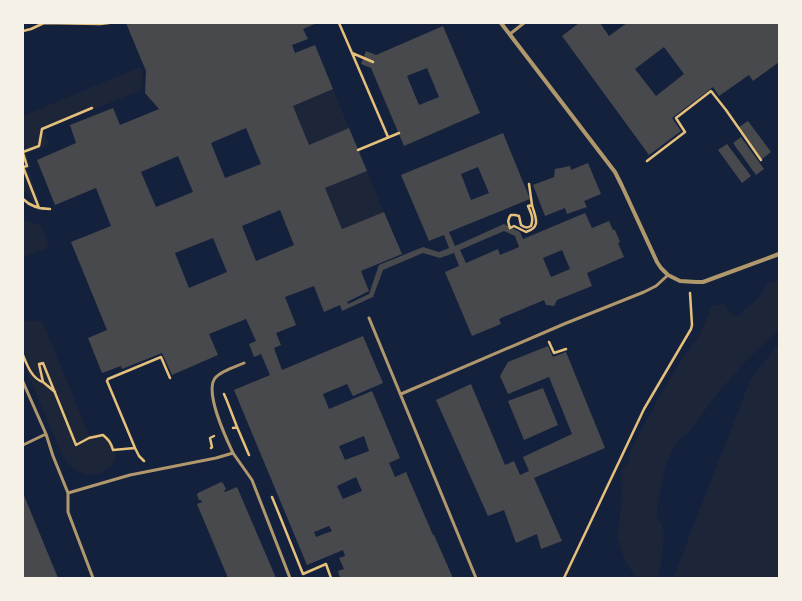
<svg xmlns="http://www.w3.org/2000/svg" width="802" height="601" viewBox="0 0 802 601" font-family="'Nunito Sans',sans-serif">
<rect width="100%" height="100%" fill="#14213d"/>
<path fill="#1d2539" d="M140 67C144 74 143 83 141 90L43 130 49 145 26 154 31 168 28 169 41 206 33 203 30 195 23 191V116Z
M333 89 349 128 309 145 293 106Z
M367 171 384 212 342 229 325 188Z
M23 219 39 225 43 229 49 247 23 257Z
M779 280V329L743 364 712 400 691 430 682 437 671 452 665 467 657 507V516L662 526 664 537 659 578H636L625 561 617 537 619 526 622 493 621 470 629 462 630 451 662 392 682 359 700 334 712 306 723 304 729 312 737 317 761 295 768 283Z
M23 320 28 321H42L89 435 103 433C135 456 100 490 72 467 68 464 65 459 62 455L26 370 31 367 23 349Z
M779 344V578H673L751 378Z"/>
<path fill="#48494c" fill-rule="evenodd" d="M126 23H317L303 29 308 39 292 45 295 53 315 45 333 89 293 106 309 145 349 128 367 171 325 188 342 229 384 212 402 254 361 271 369 291 347 302 348 304 369 294 379 265 423 247 439 252 449 248 444 235 429 241 401 175 503 133 530 199 449 232 455 246 504 224 520 232 523 239 585 213 592 228 609 221 613 230H615L620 242 618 243 624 257 587 273 592 286 557 300 554 306 546 305 544 300 499 319 501 324 472 336 445 272 459 266 454 253 440 258 423 253 383 270 373 297 342 311 340 305 324 312 314 286 285 297 296 325 276 333 281 345 274 348 282 370 363 336 383 383 353 396 347 384 323 394 329 409 372 391 400 458 389 463 395 477 406 472 433 535H434L453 578H340L338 571 344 569 339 558 345 556 343 550 307 565 234 390 270 375 261 354 254 357 249 344 256 341 246 319 209 334 218 355 172 375 162 353 122 369 121 366 102 373 88 338 107 330 71 242 111 226 96 188 55 205 37 160 76 143 70 125 113 108 120 125 159 109 145 93 146 71ZM246 128 261 164 225 178 211 143ZM178 156 193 192 156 207 141 172ZM478 167 489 193 471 200 461 174ZM280 210 294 245 256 261 242 226ZM504 231 515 236 519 247 500 255 498 249 466 263 460 250ZM213 238 227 272 189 288 175 253ZM562 250 570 269 551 277 543 258ZM364 436 369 451 345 460 339 446ZM356 477 362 491 343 499 337 486ZM329 526 332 531 316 537 314 532Z
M579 23H600L609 36 627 23H779V62L753 81 749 75 719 96 713 87 672 118 681 131 649 155 562 36ZM664 47 684 74 656 96 635 69Z
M443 26 480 113 404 146 371 68 361 64 366 51 376 55ZM427 68 439 97 419 105 407 76Z
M748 121 771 152 762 159 739 127Z
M741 137 764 169 756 175 733 143Z
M727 144 751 176 742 183 718 150Z
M588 163 601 194 584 201 587 207 567 214 565 208 545 216 533 185 554 177 555 169 570 166 571 170Z
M548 346 553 357 566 352 605 448 534 478 562 541 541 549 537 534 516 543 504 510 488 516 436 400 471 384 505 465 514 461 520 475 529 471 523 457 572 434 549 377 508 394 500 376 508 362Z
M543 388 558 425 524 440 508 401Z
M221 482 223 483 226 489 224 491 225 492 237 487 276 578H228L197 504 202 502 201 500H199L197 495 198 493Z
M23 493 58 578H23Z"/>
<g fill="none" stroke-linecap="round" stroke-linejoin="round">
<path stroke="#e5c07b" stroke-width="2.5" d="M339 23 352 53 373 62
M23 31 31 29 44 23 100 24 109 23
M352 53 388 137
M358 150 399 133
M23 152 39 146 42 129 92 108
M23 153 27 166 23 167 39 208
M647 161 685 132 676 118 711 91 726 110 761 160
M529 184 532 205 528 206C531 213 534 218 531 226 527 228 525 228 521 225L519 216 515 215H511C507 219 508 222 510 228L514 226 526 232C542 227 535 217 532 205
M23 199C30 206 40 209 50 209
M549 342 554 353 566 349
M23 355C27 365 32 379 43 382L39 364 43 363 76 445 89 438 103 435C109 440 111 443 113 450L135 448 139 456 144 461
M43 382 55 392
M224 394 227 401 237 427
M233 428 237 427 249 455
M135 448 107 381 108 379 161 357 170 378
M211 448 212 447 210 438 214 436
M272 497 279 514 303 574 326 564 331 578
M564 578 644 409 691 329 692 325 690 293"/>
<path stroke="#b1986c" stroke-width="3" d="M510 34 524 23
M369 318 476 578
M23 382 46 434 53 456 68 493V512L93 578
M401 394 564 324 644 292 656 286 668 275
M23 445 46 434
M233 453 252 480 290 578
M68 493 130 475 216 458 233 453C226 438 203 390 216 377 223 370 235 367 244 363"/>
<path stroke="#b1986c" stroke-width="4" d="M501 23 615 172 622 186 657 262 661 268 668 275 680 281 696 282H703L779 254"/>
</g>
<rect width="802" height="601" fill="none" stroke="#f6f1e7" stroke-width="48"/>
</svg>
